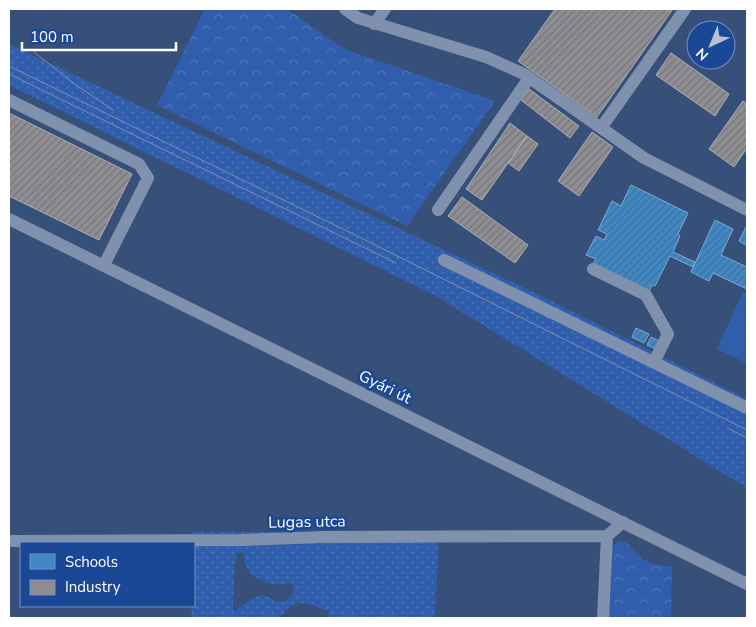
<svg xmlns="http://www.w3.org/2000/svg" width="756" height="627" viewBox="0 0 756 627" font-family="'Nunito Sans',sans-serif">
<defs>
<pattern id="grass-dots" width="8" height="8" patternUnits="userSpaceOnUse" patternTransform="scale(1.25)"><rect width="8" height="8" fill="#305eac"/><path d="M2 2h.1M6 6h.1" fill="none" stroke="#4f76b8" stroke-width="1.8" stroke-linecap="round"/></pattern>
<pattern id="forest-crowns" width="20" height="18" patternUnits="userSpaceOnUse" patternTransform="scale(1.25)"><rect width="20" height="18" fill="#305eac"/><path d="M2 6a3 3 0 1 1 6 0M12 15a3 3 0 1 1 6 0" fill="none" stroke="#4f76b8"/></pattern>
<pattern id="schools-hatch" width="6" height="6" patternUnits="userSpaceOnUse" patternTransform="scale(1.25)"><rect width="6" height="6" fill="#3f88c5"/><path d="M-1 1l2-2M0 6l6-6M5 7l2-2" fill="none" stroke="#447095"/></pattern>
<pattern id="industry-hatch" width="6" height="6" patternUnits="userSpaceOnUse" patternTransform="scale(1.25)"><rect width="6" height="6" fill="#8d8d92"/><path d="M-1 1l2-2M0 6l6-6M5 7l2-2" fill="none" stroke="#76767a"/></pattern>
</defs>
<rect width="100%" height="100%" fill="#37507a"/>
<path fill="url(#grass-dots)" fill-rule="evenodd" d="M9 44 535 293 747 399V488L436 296 9 85Z
M193 532 439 533 435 618H328L329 611C306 604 295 595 280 618H191L192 606H194ZM243 552C245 557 244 562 247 568 254 581 275 588 290 583L294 587 293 594 284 602C272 602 274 598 265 596 254 594 243 605 235 611L233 609 234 575 237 553Z"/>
<path fill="url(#forest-crowns)" d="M205 9H287L344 49 495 101 407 226 157 105Z
M619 541C629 542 628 545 635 552 646 563 657 567 672 566L671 618H606L609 551Z"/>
<path fill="#305eac" d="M743 292 747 294V360L746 363 717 349Z"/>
<path fill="url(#schools-hatch)" stroke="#79acd6" d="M631 185 688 213 678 234 680 236 673 252 695 262 693 267 670 256 655 286 652 285 649 292 593 264 596 259 586 255 596 236 604 240 607 234 598 230 612 201 621 206Z
M715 220 733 229 721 255 747 267V289L713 273 709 281 691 272Z
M747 225V246L739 241Z
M636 328 649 334 644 343 632 337Z
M651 337 659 341 656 349 647 345Z"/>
<path fill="url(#industry-hatch)" stroke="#afafb3" d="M555 9H673L597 117 518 61Z
M671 53 729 94 715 116 656 75Z
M529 89 579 126 570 138 521 100Z
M743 101 747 104V148L734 167 709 149Z
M9 113 132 174 99 240 9 196Z
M510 123 527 136 482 200 466 189Z
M592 132 613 147 579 196 558 181Z
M527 136 538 144 519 171 508 163Z
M462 197 528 245 515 263 448 216Z"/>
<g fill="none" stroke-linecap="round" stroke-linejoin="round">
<path stroke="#8091ad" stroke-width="12" d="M345 9 358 18 486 57 524 74 644 158 747 210
M374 24 385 9
M9 100 139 164 148 178 104 265
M601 128 685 9
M438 210 529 78
M9 219 747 584
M444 260 747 408
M593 269 646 295 668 334 654 362
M9 541 241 540 322 537 607 536
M603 618 607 536 623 522"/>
<path stroke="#7f90ab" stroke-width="1" d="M34 52 73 83 113 110
M9 66 347 231 747 430
M9 74 396 263
M729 429 747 438"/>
</g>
<g text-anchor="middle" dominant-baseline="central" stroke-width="5" stroke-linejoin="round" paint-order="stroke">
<g font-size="16" fill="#fff" stroke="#1b4896">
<text transform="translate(385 387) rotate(26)">Gyári út</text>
<text transform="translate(307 522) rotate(-1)">Lugas utca</text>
</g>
</g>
<rect width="756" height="627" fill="none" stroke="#ffffff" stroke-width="20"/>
<rect x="20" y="542" width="175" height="65" fill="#1b4896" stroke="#7691c0"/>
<rect x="30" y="554" width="25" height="15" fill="#3f88c5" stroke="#7691c0"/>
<text x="65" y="567" font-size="15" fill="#ffffff">Schools</text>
<rect x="30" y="580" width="25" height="15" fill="#8d8d92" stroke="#7691c0"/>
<text x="65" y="592" font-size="15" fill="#ffffff">Industry</text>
<g transform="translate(711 45) rotate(224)"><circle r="24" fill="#1b4896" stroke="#7691c0"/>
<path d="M0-4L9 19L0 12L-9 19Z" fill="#b9c2d0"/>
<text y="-8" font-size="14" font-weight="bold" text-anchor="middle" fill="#ffffff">N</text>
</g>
<path d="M22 42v8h154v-8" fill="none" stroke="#ffffff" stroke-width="2.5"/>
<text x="30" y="42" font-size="15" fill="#ffffff" stroke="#1b4896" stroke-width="4" paint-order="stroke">100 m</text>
</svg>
